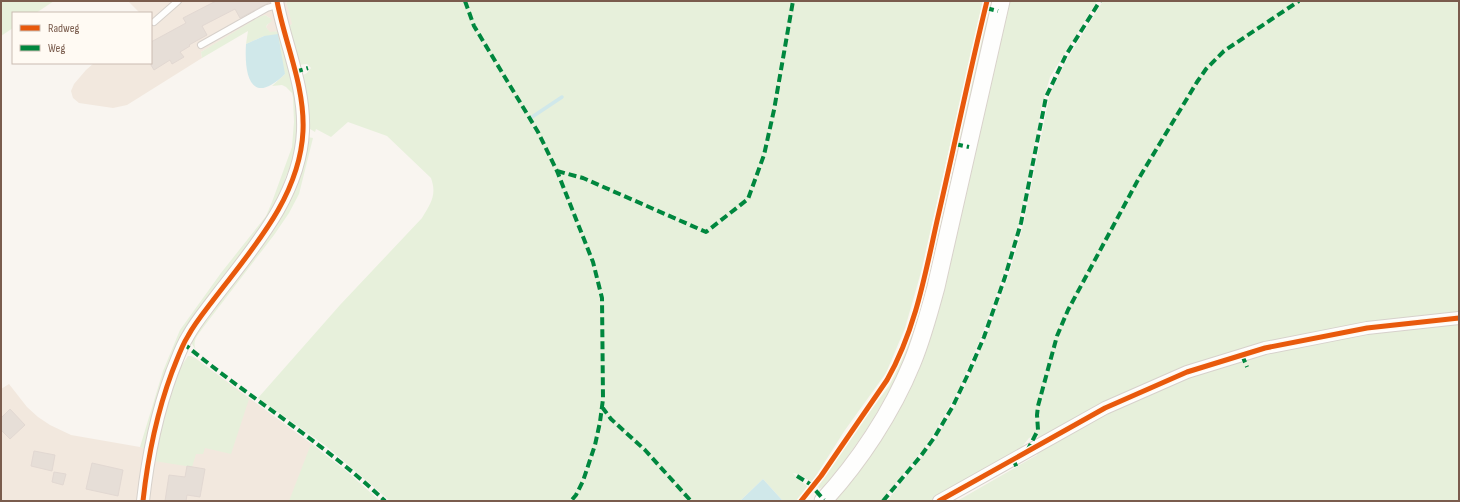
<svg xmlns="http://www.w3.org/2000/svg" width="1460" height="502" viewBox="0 0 1460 502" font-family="'Sofia Sans Condensed',sans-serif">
<rect width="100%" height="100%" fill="#f9f5f0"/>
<path fill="#f2e8de" d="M128 1H286L293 24 279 31 270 33 266 27 269 23 270 18 265 15 201 52 202 58 127 105 113 108 79 103 73 98 71 91 74 84 86 70 94 63H151V13H140Z
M188 356H191L195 358 320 450 299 501H1V389L9 384 27 407 38 417 50 425 71 435 140 447 155 452 169 400 181 367Z"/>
<path fill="#e7f0db" d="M1 1H54L36 13H13V28L1 36Z
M286 1H983L921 272 905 328 886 373 845 430 812 482 798 474 793 473 802 482 808 487 796 501H782V500L763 479 740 501H390L326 446 258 398 340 305 422 218C431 203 437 195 431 178L387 136 348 122 331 137 316 129 315 132 307 127 301 76 307 73 311 68 307 64 298 65 289 26 292 24Z
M1008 1H1097L1050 77 1041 109 1031 165 1018 227 1006 267 982 335 958 391 935 432 922 451 881 501H833L909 389Z
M1103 1H1459V501H957L1037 455 1040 438 1036 435 1029 438 1021 448 931 501H887L937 437 959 399 983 345 1009 274 1023 226 1050 93 1067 59Z
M989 14H990L960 141 959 139 986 19Z
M265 15 270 18 272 21 267 25 266 27 270 32 279 31 297 94 299 129 293 161 286 176 278 204 189 326H186L179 341 145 449 140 447 163 371 180 330 221 273 266 216 272 202 292 147 294 122 293 98 292 93 286 87 282 85 272 86 285 74 264 36 246 44 248 31 202 58 201 52 259 17Z
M307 137 313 138 299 194 289 213 274 235 202 329C197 336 192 342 196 350L192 344 191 340 281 216 297 183 304 164Z
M958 148H959L935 259 913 339 892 387 869 426 841 466 823 487 819 489 818 486 858 427 889 386 895 374 910 338 923 294Z
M188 356H191L195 358 249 399 231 454 205 448 203 454H196L192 467 154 461 169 400 181 367Z
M311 444 344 469 380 501H289Z"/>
<path fill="#d0e8ea" d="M278 34 285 74C251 107 244 76 246 44L264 36Z
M763 479 782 500V501H740Z"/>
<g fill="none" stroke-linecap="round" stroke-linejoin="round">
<path stroke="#d0e8ea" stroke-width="3.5" d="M532 117 562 97"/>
</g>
<path fill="#e6ded7" stroke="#e2d8d2" d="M216 1H270V2L240 18 235 9 202 26 207 35 189 45 190 46 180 52 184 57 172 64 170 60 154 70 151 65V42L186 23 183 18Z
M10 409 25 425 10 439 1 430V418Z
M34 451 55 455 52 471 31 466Z
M92 463 123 470 118 496 86 489Z
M187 466 205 469 200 497 187 495 186 501H165L169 475 185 477Z
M54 472 66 474 63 485 52 482Z"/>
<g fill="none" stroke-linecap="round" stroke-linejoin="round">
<defs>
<path id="service" d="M154 22 178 1
M201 45 267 8 277 5"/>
<path id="minor" d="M143 501C148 455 156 415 172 372 177 360 181 347 188 336 195 323 205 311 214 299 252 249 300 197 303 131 305 86 285 44 277 1
M939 501 1105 408 1187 372 1265 348 1367 328 1459 318"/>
<path id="secondary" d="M823 501C859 462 892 412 912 363 922 339 929 313 936 287L1001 1"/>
</defs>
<use href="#service" stroke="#d7d1cb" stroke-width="8"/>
<use href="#minor" stroke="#d7d1cb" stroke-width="14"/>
<use href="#secondary" stroke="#d9d2cb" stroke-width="19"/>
<use href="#service" stroke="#fefefd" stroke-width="6"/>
<use href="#minor" stroke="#fefefd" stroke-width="12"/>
<use href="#secondary" stroke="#fefefd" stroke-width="17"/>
<path stroke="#00873e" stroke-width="4" stroke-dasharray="8 4" stroke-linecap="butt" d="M465 1 474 26 538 132 557 171 593 262 602 298 603 399 600 422 595 445 583 481 576 495 571 501
M986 8 998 11
M295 72 308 68
M955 144 969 147
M557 171 583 178 706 232 748 199 764 155 774 110 793 1
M183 343C249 398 323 442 385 501
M1242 355 1247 367
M602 407 611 419 645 450 691 501
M1027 451 1038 430 1037 415 1038 406 1057 336 1068 310 1139 178 1197 82 1206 69 1224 51 1299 1
M1013 459 1017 468
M797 476 810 484 824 500
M883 501 920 457 934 438 953 406 969 372 984 337 1005 277 1021 223 1046 97 1066 55 1100 1"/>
<defs>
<path id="cycleway" d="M143 501C148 455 156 415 172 372 177 360 181 347 188 336 195 323 205 311 214 299 252 249 300 197 303 131 305 86 285 44 277 1
M801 501 821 476 887 380C915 331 925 275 937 221 954 148 969 74 987 1
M939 501 1105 408 1187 372 1265 348 1367 328 1459 318"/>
</defs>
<use href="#cycleway" stroke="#fffaf3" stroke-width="8"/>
<use href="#cycleway" stroke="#e8590c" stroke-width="5"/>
</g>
<rect width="1460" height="502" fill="none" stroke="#7a5c4d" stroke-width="4"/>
<rect x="12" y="12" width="140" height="52" fill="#fffaf3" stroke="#cabbb1"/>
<rect x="20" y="25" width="20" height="6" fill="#e8590c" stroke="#cabbb1"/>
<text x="48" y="32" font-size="12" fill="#7a5c4d">Radweg</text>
<rect x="20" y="45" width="20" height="6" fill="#00873e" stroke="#cabbb1"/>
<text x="48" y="52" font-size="12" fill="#7a5c4d">Weg</text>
</svg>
